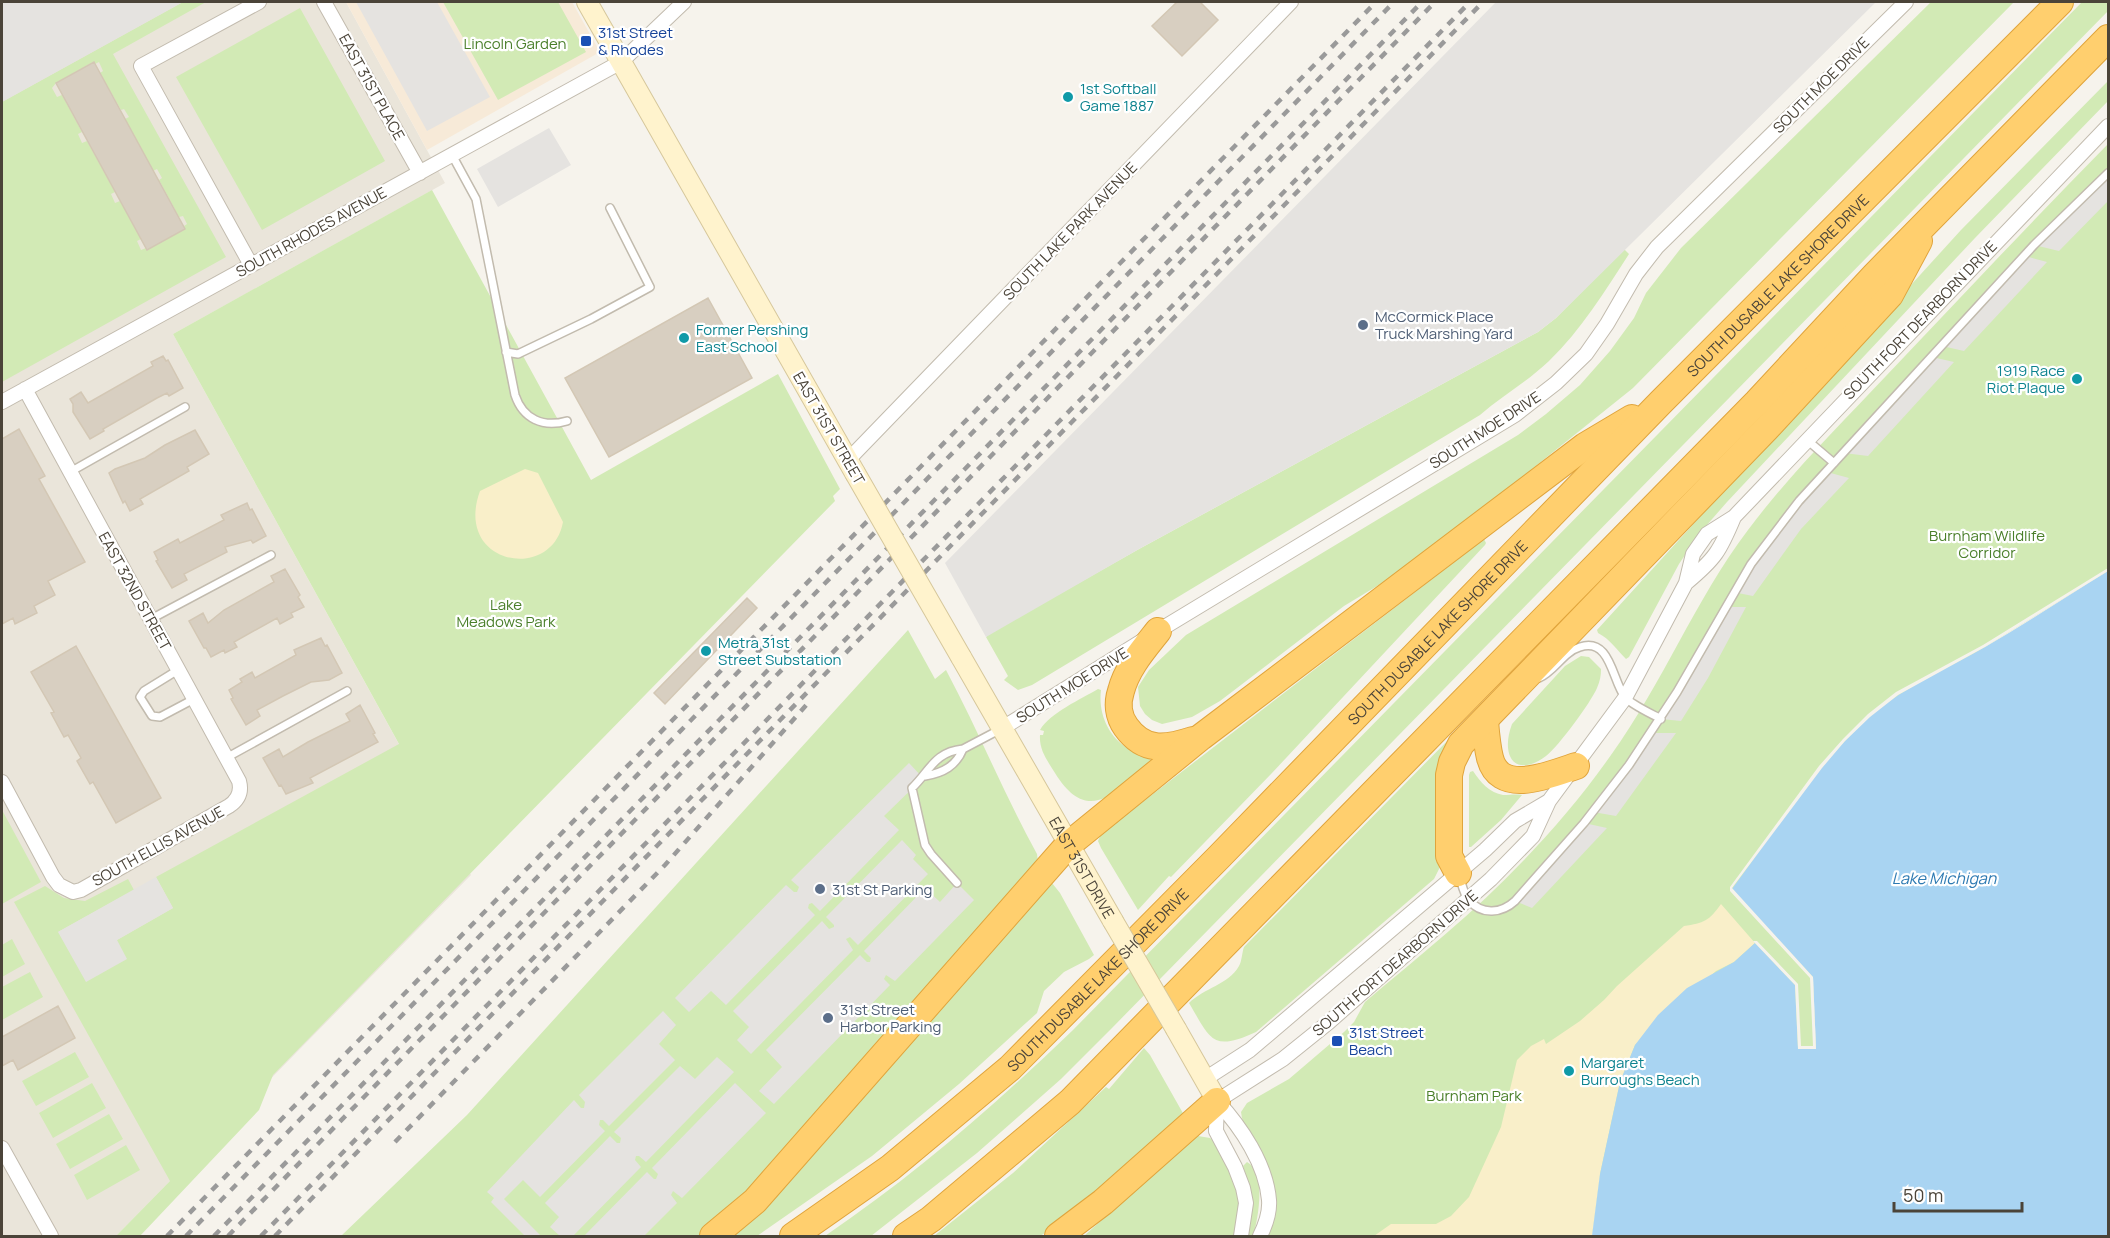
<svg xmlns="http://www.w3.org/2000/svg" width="2110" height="1238" viewBox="0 0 2110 1238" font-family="Manrope,sans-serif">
<rect width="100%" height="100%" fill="#f6f3ec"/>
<path fill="#eae5da" d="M2 2H346L445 183 173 334 471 875 116 1236H2Z"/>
<path fill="#f7ead8" d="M346 2H572L600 52 427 150Z"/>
<path fill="#d2eab5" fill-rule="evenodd" d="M183 2H206L113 54 226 257 2 382V102ZM93 62 95 64 99 62 103 71 100 73 121 110 124 109 129 117 125 119 153 171 157 169 162 178 159 180 179 217 183 216 187 224 184 226 185 229 147 250 146 248 141 250 137 241 141 239 120 201 115 203 111 194 115 192 87 141 82 143 78 134 82 132 62 95 57 97 52 88 56 83Z
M443 2H558L586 52 498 100Z
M1931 2H2014L1633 388 1527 473 1397 574 1344 606 1220 701 1192 717 1162 724 1152 720 1145 714 1140 706 1138 687 1149 670 1186 635 1518 435 1546 414 1580 385 1610 351 1634 318 1646 293 1681 248Z
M2082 2H2108V11L1112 1028 1061 1079 977 1153 871 1236H825C915 1175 995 1105 1073 1030Z
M300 8 385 161 262 230 176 77Z
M2108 81V101L1975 238 1727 502 1699 534 1679 564 1629 657 1626 659C1616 649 1611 640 1598 633L1597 630 1961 230Z
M2108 144V571L1985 647 1813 977 1816 1049 1600 1174 1592 1236H1267C1271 1205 1277 1183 1262 1154 1255 1140 1242 1127 1241 1112L1247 1103 1289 1079 1344 1032 1354 1022 1365 1002C1418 957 1475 912 1523 861 1555 828 1585 792 1611 755 1663 683 1695 600 1748 530 1789 475 1839 426 1886 376 1960 298 2033 220 2108 144Z
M432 190 591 480 778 374 840 489 833 496 835 501 273 1075 259 1110 140 1236H116L170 1181 14 902 45 886 64 898 85 901 128 879 134 890 58 932 117 940 173 908 156 877 399 744 173 334Z
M1624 249 1629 254C1605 291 1581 330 1549 361 1527 382 1502 396 1480 415L1032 685 1018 690 1004 680 1008 676 986 637 992 632 1139 549 1538 332 1556 318Z
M1484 539 1486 543 1485 545 1272 773 1171 877 1169 876 1138 910 1101 848 1098 841 1101 834Z
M908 630 935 679 946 670C978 730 1004 794 1037 854L1038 862 782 1157 700 1236H341L467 1115Z
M1581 656 1589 657 1601 669C1601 676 1600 681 1597 688 1591 702 1559 746 1546 756 1515 779 1500 756 1512 724L1565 666Z
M1098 689 1101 690C1098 713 1108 736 1127 748 1135 753 1145 756 1153 761 1117 790 1089 828 1055 773 1047 760 1039 750 1040 735H1043L1044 731 1040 730C1050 713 1081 699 1098 689Z
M1459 729 1440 867 1434 879 1256 1032C1212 1052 1211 1040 1189 1003 1204 988 1228 985 1239 966 1242 961 1242 952 1244 947Z
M1473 771C1480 782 1490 793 1503 795 1510 795 1516 794 1522 795L1501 820 1471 847H1469V775L1470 772Z
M2 810 41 882 2 904Z
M1052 883 1060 893 1094 955 1089 959 1064 972 1044 991 1037 1013 959 1084 872 1156 757 1236H731Z
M12 939 25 964 2 977V945Z
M30 972 43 997 2 1020V987Z
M1144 1048 1150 1055 1184 1115 1055 1227 1040 1236H934L1013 1173 1106 1087 1109 1089Z
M75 1052 89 1077 36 1106 22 1081Z
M92 1083 106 1108 53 1138 39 1113Z
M109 1114 123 1139 70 1169 56 1144Z
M1198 1136 1210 1138 1214 1141C1232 1174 1247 1198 1234 1236H1084L1188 1142Z
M126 1145 140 1170 87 1200 74 1175Z
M1247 1162C1267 1172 1258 1220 1253 1236H1248C1255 1211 1251 1190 1243 1166Z"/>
<path fill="#f9efc9" d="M525 469 538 473 563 522C552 583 453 565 480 491Z
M1721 904 1755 943 1734 962 1716 971 1635 1045 1620 1082 1600 1174 1592 1236H1374L1391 1224H1436L1451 1216 1469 1197 1501 1127 1517 1060 1531 1046 1544 1039 1546 1044 1580 1021 1604 1000 1617 986 1684 926C1704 923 1709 921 1721 904Z"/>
<path fill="#e5e3e0" d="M2 2H183L2 102Z
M356 2H437L490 97 427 131Z
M1496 2H1876L1556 318 1538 332 1139 549 986 637 945 563Z
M549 128 571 165 498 207 477 169Z
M2108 173V201L2059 251 2034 245Z
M2025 256 2047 262 1964 351 1942 346Z
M1932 357 1954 362 1868 456 1844 453Z
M1827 472 1849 478 1801 529 1753 596 1733 592 1751 564Z
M1725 607H1746L1708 678 1681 721 1661 719Z
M1652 733H1676L1616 816 1593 812Z
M909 763 923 778 884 816 899 830 820 911 812 903 809 904 808 908 815 915 726 1005 711 991 689 1012 675 998 786 885 794 892H797L799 887 791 880Z
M1584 823 1607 828 1532 908 1515 901Z
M902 840 916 855 913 859 928 874 858 945 850 937 846 939 853 950 751 1054 737 1040 749 1027 733 1011 822 921 829 929 834 927V925L826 917Z
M156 877 173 908 117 940 127 959 86 982 58 932Z
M957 883 974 900 895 981 886 975 884 979 890 985 774 1104 759 1091 782 1067 766 1050 860 955 867 962H870L871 958 864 951 925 888 940 902Z
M663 1011 676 1025 659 1044 675 1060 609 1126 603 1120H600L599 1125 605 1131 540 1197 523 1180 504 1199 541 1236H525L491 1202 494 1198 487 1192 574 1100 581 1108H584L585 1102 579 1095Z
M717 1057 734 1072 646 1162 639 1156H636L635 1160 641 1167 573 1236H560L550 1227 559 1217 545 1203 610 1136 617 1143H620L621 1138 614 1132 680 1066 695 1079Z
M735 1083 766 1113 682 1198 673 1191 671 1195 677 1203 644 1236H584L647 1172 654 1179H656L658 1174 652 1168Z"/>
<path fill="#a9d4f2" d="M2108 571V1236H1592L1600 1174 1620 1082 1635 1045 1658 1015 1687 988 1734 962 1755 943 1795 985 1798 1049 1816 1048 1813 977 1732 889C1775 831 1815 767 1868 718 1902 688 1945 670 1985 647 2027 623 2067 596 2108 571Z"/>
<path fill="#f6f3ec" d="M2108 568V571L1985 647 1898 695 1870 717 1845 741 1822 768 1732 888 1813 977 1816 1049H1798L1795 985 1753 941H1757L1798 984 1801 1046H1813L1810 978 1730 891V887L1819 766 1843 739 1868 714 1896 692 1983 645Z"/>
<path fill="#d8cfc1" stroke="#d3c7b4" stroke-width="1.5" d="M1177 2H1200L1218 20 1182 56 1152 26Z
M94 62 185 229 147 250 56 83Z
M708 298 752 378 609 457 565 378Z
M163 356 166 361 168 360 183 388 169 396 167 393 157 398 103 429 104 431 90 439 73 412V404L70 399 81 392 88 403 153 366 151 362Z
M19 429 45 476 39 479 85 562 48 581 55 595 34 606 37 613 15 624 13 618 2 624V439Z
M195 430 209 454 187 467 189 471 140 499 143 504 130 511 125 501 123 503 109 473 115 469 145 458 165 445Z
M247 503 250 510 252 509 266 536 253 543 251 540 225 547 227 552 184 574 187 580 172 588 156 561 158 560 154 552 178 539 180 543 224 520 221 515Z
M285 569 300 595 298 597 304 607 291 613 293 617 280 624 277 618 234 642 237 647 225 653 224 650 211 657 206 648H204L189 621 203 613 208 623 224 610 274 582 271 576Z
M747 598 757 608 665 704 654 693Z
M321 638 325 646 327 645 342 673 329 680 311 682 283 696 257 710 260 716 246 725 231 699 233 698 229 690 242 682 240 679 252 672 255 678 296 655 294 650Z
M76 646 161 798 116 823 93 782 90 784 77 761 81 758 68 735 64 737 51 713 54 712 31 672Z
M360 705 375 733 373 734 378 742 310 778 313 783 286 794 281 785 279 786 263 758 279 749 283 757 308 742 350 721 346 714Z
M58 1006 75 1038 18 1070 13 1060 2 1066V1037Z"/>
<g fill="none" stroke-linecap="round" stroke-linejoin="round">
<defs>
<path id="service" d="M452 155 476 199 515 395C523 419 543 428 567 421
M506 352 518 354 591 319 650 287 610 208
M1807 440 1834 463
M70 472 185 407
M151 619 271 555
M178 670 144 691 140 697 152 716 160 717 194 699
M1539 678C1555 671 1563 652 1580 647 1611 637 1612 681 1625 697 1630 704 1652 714 1661 719
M963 749 1001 729
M226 758 347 691
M925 776C943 773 956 766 963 749 934 752 930 771 912 788L925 845 931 854 957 883
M1460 878C1462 885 1464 895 1469 900 1482 916 1502 913 1515 901L1584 823 1629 765 1677 692 1751 564 1799 501 2034 245 2108 173"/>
<path id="minor" d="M324 2 420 173
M251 265 141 66 259 2
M2 402 621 62 684 2
M848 460 1291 2
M1686 583C1715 559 1720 551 1734 517
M1001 729 1158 631 1515 415 1556 383 1586 354 1607 324 1636 274 1657 247 1906 2
M2 782 53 877 59 885 73 892 81 890 229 806C238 800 242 792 239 781L25 389
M1205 1079 1250 1050 1485 850 1515 821 1549 801
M1217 1101 1283 1059 1329 1022 1491 879 1533 836 1549 801 1625 698 1686 583 1693 554 1707 534 1734 517 2108 126
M1217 1101C1241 1127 1266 1164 1269 1200 1270 1212 1265 1226 1260 1236
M1217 1101 1216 1131 1235 1167 1243 1188 1246 1203 1241 1236
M2 1148 51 1236"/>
<g id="secondary">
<path d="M587 2 855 473"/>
<path id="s1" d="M961 657 1113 921"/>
<path d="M1176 1029 1217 1101"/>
</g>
<g id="motorway">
<path d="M1158 631C1143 650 1127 668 1121 691 1117 703 1118 716 1126 727 1144 752 1165 749 1193 740"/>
<path d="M1485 721C1486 733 1487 746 1490 758 1500 797 1551 774 1576 766"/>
<path d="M1458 873 1449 856V775L1452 762 1461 744 1767 428 1890 295 1919 241"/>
<path d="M713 1236 755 1201 1068 845 1201 737 1585 446 1632 418"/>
<path id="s2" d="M793 1236 890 1168 1010 1068 1219 857 1661 402 2060 2"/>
<path d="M906 1236 931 1219 1070 1102 1757 402 1875 275 2108 38"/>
<path d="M1058 1236 1103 1202 1217 1101"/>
</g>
</defs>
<use href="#service" stroke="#c2bbae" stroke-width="10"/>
<use href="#minor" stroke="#c2bbae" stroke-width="16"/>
<use href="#secondary" stroke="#d6c79b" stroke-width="22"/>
<use href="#motorway" stroke="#e0a43c" stroke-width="28"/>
<use href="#service" stroke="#fff" stroke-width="7"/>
<use href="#minor" stroke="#fff" stroke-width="14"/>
<use href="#secondary" stroke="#fff3cd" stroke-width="20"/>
<use href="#motorway" stroke="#ffcf6e" stroke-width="26"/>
<path stroke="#9a9a9a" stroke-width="4.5" stroke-dasharray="8 8" stroke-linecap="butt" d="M395 1142 665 865 808 703
M167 1236 1376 2
M186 1236 1394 2
M214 1236 1422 2
M228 1236 1435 2
M261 1236 1470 2
M275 1236 1483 2"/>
<defs>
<path id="secondary-bridge" d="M855 473 961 657
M1113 921 1176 1029"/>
</defs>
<use href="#secondary-bridge" stroke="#d6c79b" stroke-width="22" stroke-linecap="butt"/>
<use href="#secondary-bridge" stroke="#fff3cd" stroke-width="20"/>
</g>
<g fill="#1a4fb4" stroke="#fff" stroke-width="2">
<rect x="580" y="35" width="12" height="12" rx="3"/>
<rect x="1331" y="1035" width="12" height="12" rx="3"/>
</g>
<g fill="#0f9aa8" stroke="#fff" stroke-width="2">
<circle cx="1068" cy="97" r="6"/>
<circle cx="684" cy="338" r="6"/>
<circle cx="2077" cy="379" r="6"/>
<circle cx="706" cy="651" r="6"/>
<circle cx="1569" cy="1071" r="6"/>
</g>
<g fill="#5c6f8a" stroke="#fff" stroke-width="2">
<circle cx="1363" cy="325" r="6"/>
<circle cx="820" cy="889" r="6"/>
<circle cx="828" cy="1018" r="6"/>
</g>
<g text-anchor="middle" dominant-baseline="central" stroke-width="4.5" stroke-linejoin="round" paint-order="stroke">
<g font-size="15" fill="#164399" stroke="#fff" text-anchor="start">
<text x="598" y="32">31st Street<tspan x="598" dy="17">&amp; Rhodes</tspan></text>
<text x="1349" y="1032">31st Street<tspan x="1349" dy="17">Beach</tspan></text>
</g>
<g font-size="15" fill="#4a7f2a" stroke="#fff">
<text x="515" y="43">Lincoln Garden</text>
<text x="1987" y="535">Burnham Wildlife<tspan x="1987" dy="17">Corridor</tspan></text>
<text x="506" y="604">Lake<tspan x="506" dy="17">Meadows Park</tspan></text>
<text x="1474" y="1095">Burnham Park</text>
</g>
<g font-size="15" fill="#4b4439" stroke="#fff">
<text transform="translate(1821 85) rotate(-45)">SOUTH MOE DRIVE</text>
<text transform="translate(372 87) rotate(61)">EAST 31ST PLACE</text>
<text transform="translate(1070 231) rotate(-46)">SOUTH LAKE PARK AVENUE</text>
<text transform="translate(311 232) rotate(-29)">SOUTH RHODES AVENUE</text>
<text stroke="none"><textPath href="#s2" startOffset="1371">SOUTH DUSABLE LAKE SHORE DRIVE</textPath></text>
<text transform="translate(1920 320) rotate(-46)">SOUTH FORT DEARBORN DRIVE</text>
<text transform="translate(829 428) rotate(60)">EAST 31ST STREET</text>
<text transform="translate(1485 430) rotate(-33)">SOUTH MOE DRIVE</text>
<text transform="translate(135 591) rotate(61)">EAST 32ND STREET</text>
<text stroke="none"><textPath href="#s2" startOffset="885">SOUTH DUSABLE LAKE SHORE DRIVE</textPath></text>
<text transform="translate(1072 685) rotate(-32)">SOUTH MOE DRIVE</text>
<text transform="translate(158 846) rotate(-29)">SOUTH ELLIS AVENUE</text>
<text stroke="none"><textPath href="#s1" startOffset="243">EAST 31ST DRIVE</textPath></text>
<text transform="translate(1395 963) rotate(-41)">SOUTH FORT DEARBORN DRIVE</text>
<text stroke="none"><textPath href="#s2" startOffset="399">SOUTH DUSABLE LAKE SHORE DRIVE</textPath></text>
</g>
<g font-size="15" fill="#0d838f" stroke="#fff" text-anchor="start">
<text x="1080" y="88">1st Softball<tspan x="1080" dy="17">Game 1887</tspan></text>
<text x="696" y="329">Former Pershing<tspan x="696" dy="17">East School</tspan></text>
<text x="2065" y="370" text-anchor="end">1919 Race<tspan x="2065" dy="17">Riot Plaque</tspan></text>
<text x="718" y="642">Metra 31st<tspan x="718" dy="17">Street Substation</tspan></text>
<text x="1581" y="1062">Margaret<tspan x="1581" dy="17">Burroughs Beach</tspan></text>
</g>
<g font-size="15" fill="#4e5e75" stroke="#fff" text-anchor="start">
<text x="1375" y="316">McCormick Place<tspan x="1375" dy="17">Truck Marshing Yard</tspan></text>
<text x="832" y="889">31st St Parking</text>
<text x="840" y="1009">31st Street<tspan x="840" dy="17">Harbor Parking</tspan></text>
</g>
<g font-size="16" font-style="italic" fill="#2e7ab2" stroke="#fff">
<text x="1944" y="878">Lake Michigan</text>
</g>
</g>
<rect width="2110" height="1238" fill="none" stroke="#4b4439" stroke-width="6"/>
<path d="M1894 1202v9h128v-9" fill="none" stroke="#4b4439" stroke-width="3"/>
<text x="1903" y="1202" font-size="18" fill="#4b4439" stroke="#ffffff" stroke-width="4.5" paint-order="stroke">50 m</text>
</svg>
